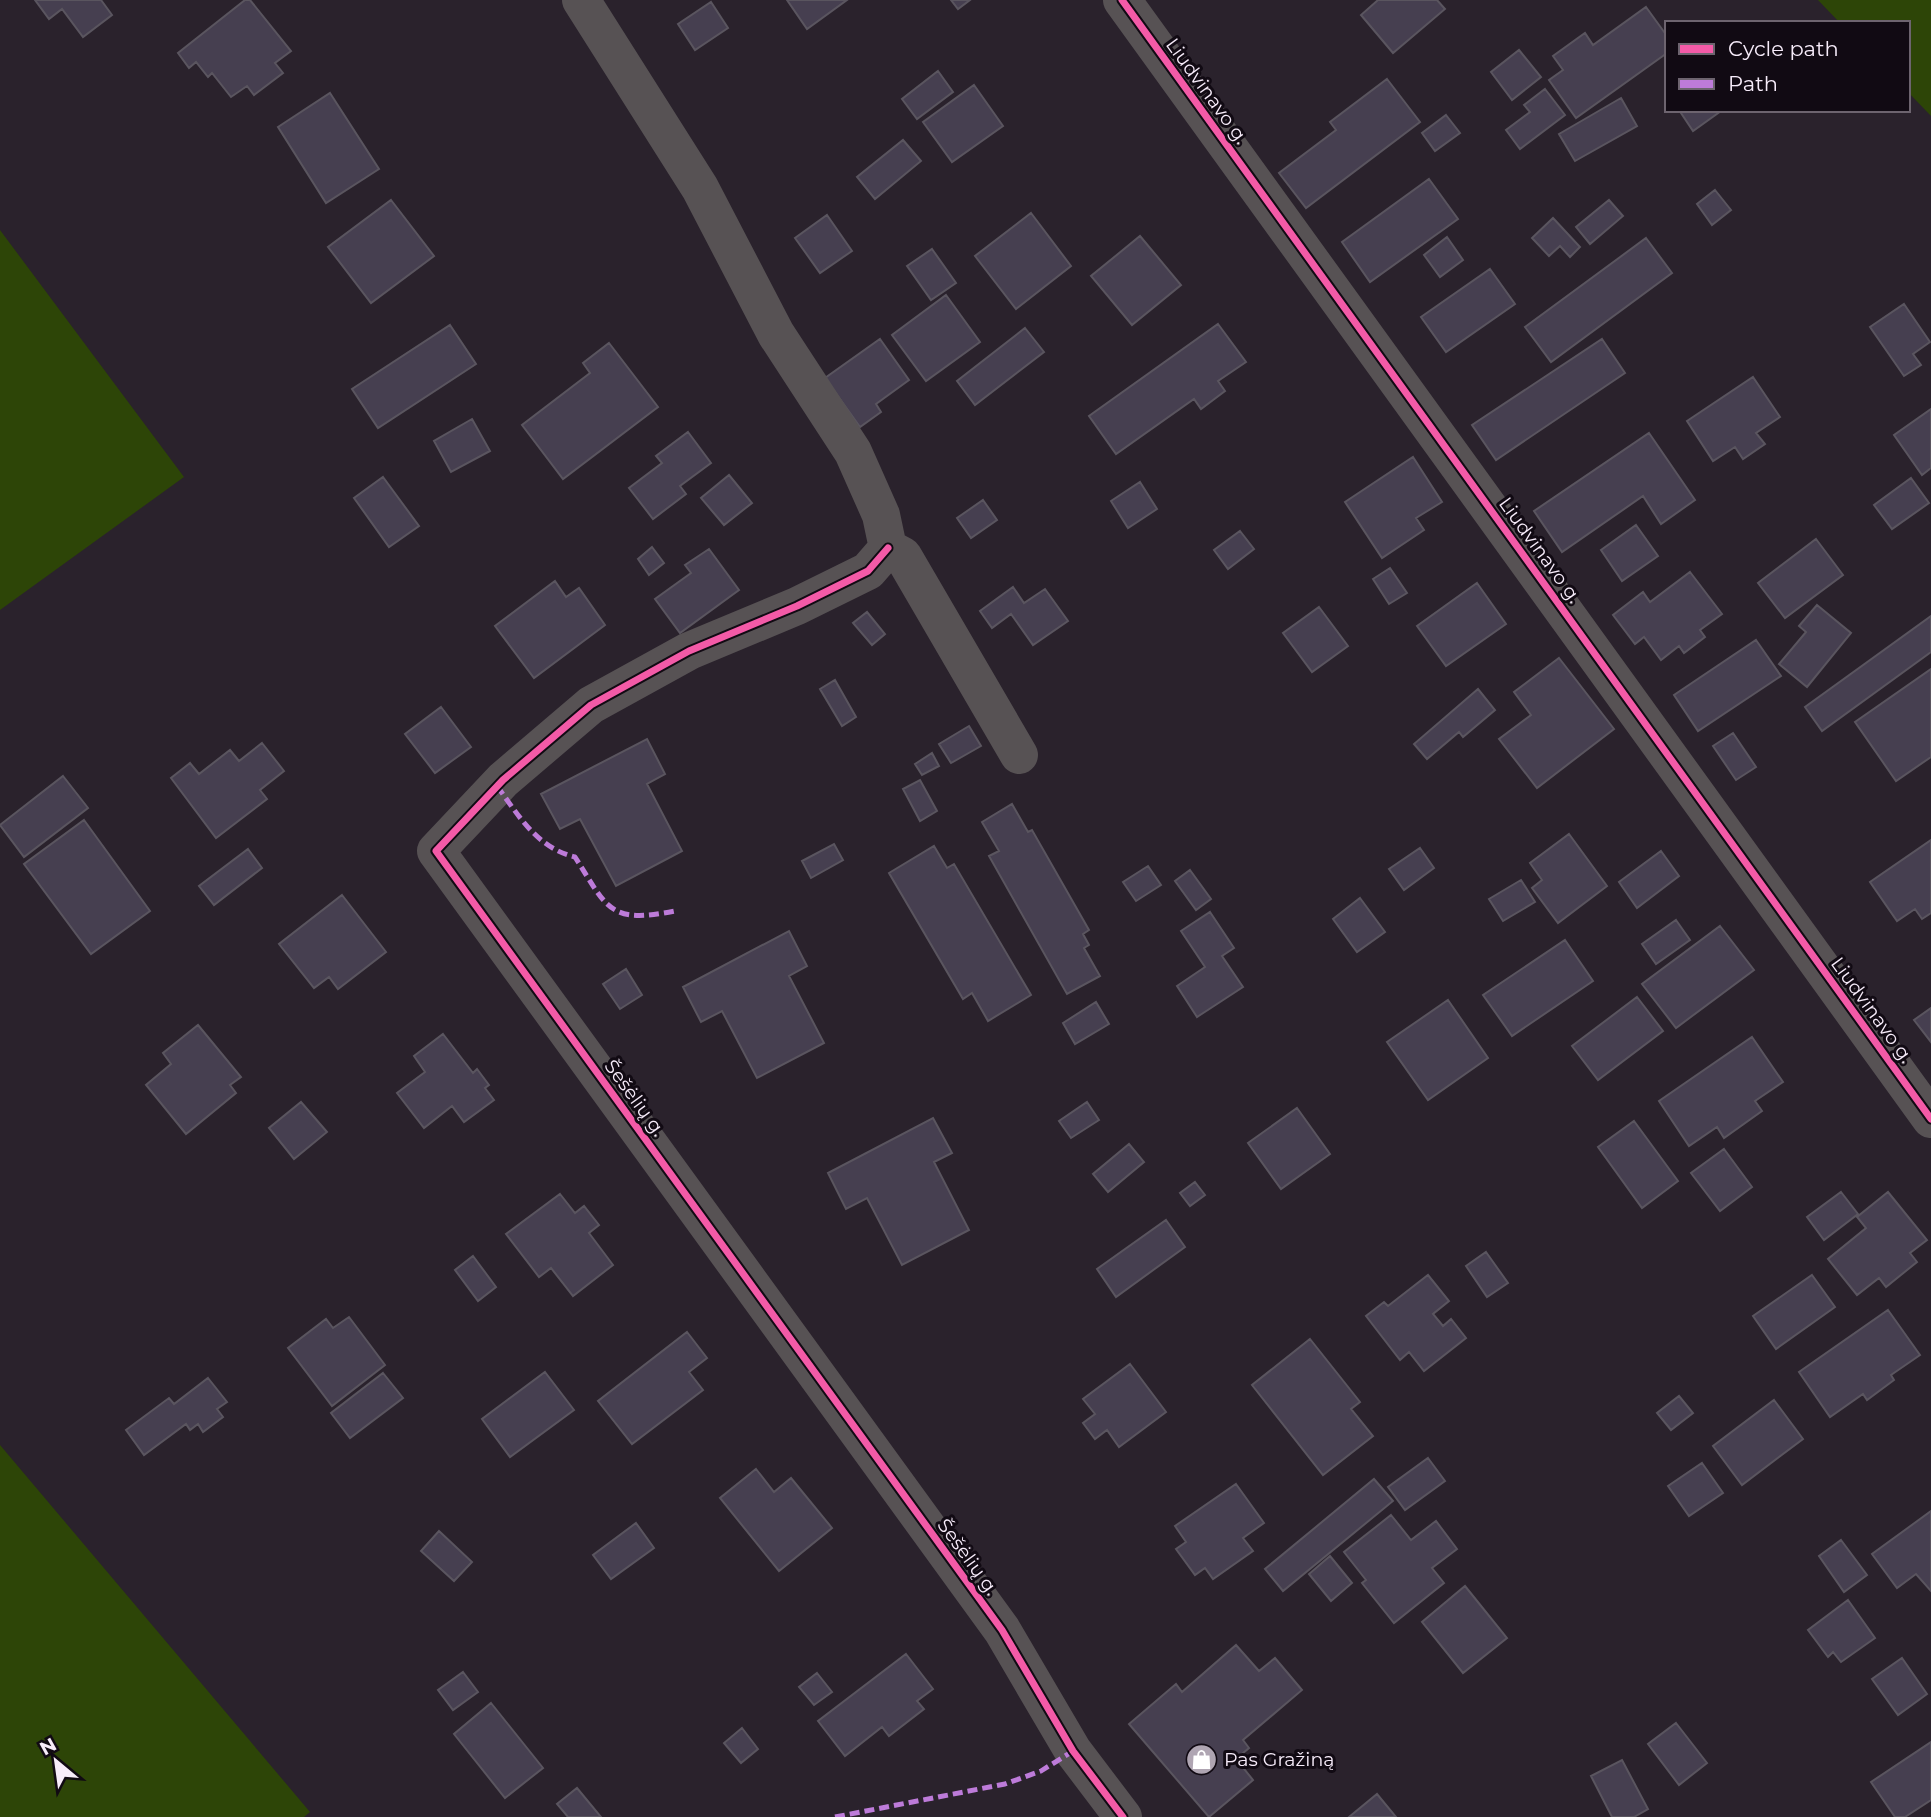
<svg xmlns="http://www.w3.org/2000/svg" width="1931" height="1817" viewBox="0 0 1931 1817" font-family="Montserrat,sans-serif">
<rect width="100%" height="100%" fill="#2a222c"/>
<path fill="#2d4507" d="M1818 0H1931V116L1908 92V23H1840Z
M0 230 184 477 0 610Z
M0 1445 310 1812 304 1817H0Z"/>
<path fill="#463f50" stroke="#5a555f" stroke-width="2" d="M35 0H101L112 15 83 37 62 9 49 19Z
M245 0H250L291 51 275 63 283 73 254 95 247 86 231 97 212 73 208 77 196 62 189 68 178 53Z
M787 0H847L807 29Z
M951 0H970L958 9Z
M1378 0H1437L1445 9 1393 53 1361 15Z
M711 2 728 28 695 50 678 24Z
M1646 7 1667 36V53L1576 118 1549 80 1563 70 1553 56 1585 33 1593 45Z
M1519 50 1541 77 1512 100 1491 72Z
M938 71 953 92 917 119 902 99Z
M1387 79 1420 122 1306 208 1279 173 1336 130 1330 122Z
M974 85 1003 126 952 162 923 122Z
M1545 89 1565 115 1520 149 1506 130 1530 112 1524 105Z
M330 93 379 169 326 203 278 127Z
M1621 98 1637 126 1575 161 1559 134Z
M1679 110H1721V111L1693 131Z
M1446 115 1460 133 1435 151 1422 133Z
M903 140 921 161 875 199 857 177Z
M1429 179 1458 219 1370 282 1342 242Z
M1715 190 1731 210 1712 225 1697 204Z
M391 200 434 256 371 303 328 247Z
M1609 200 1623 216 1590 244 1576 227Z
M1031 213 1071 266 1016 309 975 256Z
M827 215 852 251 820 273 795 238Z
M1553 218 1580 247 1570 257 1560 246 1549 256 1532 238Z
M1140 236 1181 285 1132 325 1091 276Z
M1447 237 1463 260 1440 277 1424 255Z
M1646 238 1672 273 1551 362 1525 327Z
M932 249 956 283 931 300 907 266Z
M1490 269 1515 304 1446 352 1421 317Z
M946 295 980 342 926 381 892 335Z
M1904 304 1930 342 1913 354 1921 365 1904 376 1870 327Z
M1218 324 1246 362 1218 381 1225 391 1201 409 1194 399 1116 454 1089 416Z
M450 325 476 364 378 428 352 389Z
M1025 328 1044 352 975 405 957 381Z
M880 339 909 380 876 404 881 412 860 427 825 378Z
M1602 339 1625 373 1496 460 1472 425Z
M609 343 658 407 563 479 522 425 590 373 583 363Z
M1753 377 1780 417 1756 433 1765 444 1743 459 1735 447 1713 461 1687 421Z
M1931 409V468L1922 475 1894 435Z
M472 419 490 451 451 472 434 441Z
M688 432 711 463 680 486 686 494 653 519 629 488 662 463 656 456Z
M1649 433 1695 500 1661 524 1643 496 1562 552 1534 511Z
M1413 457 1442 502 1416 518 1424 530 1382 558 1345 502Z
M729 475 752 503 724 525 701 498Z
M383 477 419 526 389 547 354 498Z
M1911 478 1929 503 1892 529 1874 505Z
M1140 482 1157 509 1128 528 1111 501Z
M983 500 997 520 971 538 957 518Z
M1636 525 1658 556 1622 581 1601 550Z
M1240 531 1254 549 1228 569 1214 550Z
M1816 539 1843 575 1785 618 1758 583Z
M652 547 664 563 649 575 638 559Z
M709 549 739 590 680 633 655 599 691 573 685 565Z
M1390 568 1407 593 1389 604 1373 579Z
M1690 572 1722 614 1700 630 1705 637 1684 653 1679 646 1661 660 1644 637 1635 644 1613 615 1643 592 1650 602Z
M555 581 566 597 579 588 605 625 534 678 495 626Z
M1477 583 1506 624 1446 666 1417 626Z
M1013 587 1024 603 1045 589 1068 621 1033 645 1011 614 992 628 980 611Z
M1817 605 1851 633 1807 687 1779 664 1806 632 1799 626Z
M1319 607 1348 646 1312 672 1283 633Z
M867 612 885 634 872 645 853 623Z
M1931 616V652L1822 731 1805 707Z
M1756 640 1781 676 1698 731 1674 695Z
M1559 658 1614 729 1537 788 1499 739 1531 715 1514 692Z
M1931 669V757L1896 781 1855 722Z
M835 680 856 717 842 726 820 689Z
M1478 689 1495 710 1463 737 1459 732 1427 759 1414 744Z
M441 707 471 747 435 773 405 734Z
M969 726 981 746 951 763 939 744Z
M1733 733 1756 767 1736 780 1713 746Z
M647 739 665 774 647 784 682 851 616 886 580 819 560 829 541 794Z
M262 743 284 771 260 790 267 799 216 838 171 778 190 763 199 774 230 750 239 761Z
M932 753 939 766 922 775 915 764Z
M63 776 88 808 24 857 0 825Z
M920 780 937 811 920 821 903 789Z
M1012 804 1028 832 1032 830 1089 930 1083 934 1089 945 1084 948 1100 976 1067 994 989 856 999 851 982 822Z
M84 820 150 911 91 954 24 864Z
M1569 834 1607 886 1558 923 1532 888 1542 880 1530 863Z
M1931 840V913L1922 919 1915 909 1897 921 1870 882Z
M834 844 843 860 811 878 802 861Z
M934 846 947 868 954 864 1031 995 988 1021 972 993 963 999 889 873Z
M1420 848 1434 868 1404 890 1389 869Z
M248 849 262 868 214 905 199 886Z
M1661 851 1679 876 1637 908 1619 882Z
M1148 866 1161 885 1136 901 1123 882Z
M1190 870 1211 899 1196 910 1175 881Z
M1521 880 1535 902 1503 921 1489 899Z
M342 895 386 952 338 989 329 977 314 988 279 944Z
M1360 898 1385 932 1357 952 1333 919Z
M1210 912 1234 948 1222 956 1243 987 1197 1017 1177 986 1205 967 1181 931Z
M1676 920 1690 940 1656 964 1642 944Z
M1720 926 1754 970 1676 1028 1642 984Z
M789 931 807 966 789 976 824 1043 757 1078 722 1011 701 1022 683 987Z
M1565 940 1593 981 1512 1036 1483 995Z
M626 969 642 995 620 1009 603 984Z
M1637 997 1663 1031 1598 1080 1572 1046Z
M1448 1000 1488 1058 1428 1100 1387 1042Z
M1096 1002 1109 1024 1075 1044 1063 1023Z
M1931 1008V1042L1914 1020Z
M198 1025 241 1077 230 1085 236 1093 186 1134 146 1085 171 1064 163 1053Z
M443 1034 473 1073 477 1069 489 1085 485 1088 494 1100 464 1122 452 1106 424 1128 397 1093 425 1072 414 1056Z
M1752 1037 1783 1082 1755 1101 1762 1111 1724 1138 1717 1127 1689 1146 1659 1101Z
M301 1102 327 1132 294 1159 269 1128Z
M1087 1102 1099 1120 1071 1138 1059 1121Z
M1297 1108 1330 1154 1281 1189 1248 1143Z
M933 1118 952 1153 934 1162 969 1230 902 1265 867 1198 846 1209 828 1173Z
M1634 1121 1678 1181 1642 1208 1598 1147Z
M1129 1144 1144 1162 1108 1192 1093 1174Z
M1724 1149 1752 1187 1720 1211 1691 1173Z
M1195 1182 1205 1195 1190 1206 1180 1193Z
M1841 1192 1858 1214 1824 1240 1807 1217Z
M1888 1192 1927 1240 1910 1253 1917 1262 1886 1287 1879 1278 1857 1295 1828 1259 1866 1228 1857 1217Z
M560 1194 575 1213 584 1206 599 1225 589 1233 613 1265 573 1296 551 1268 539 1277 506 1234Z
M1166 1220 1185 1247 1116 1297 1097 1269Z
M1486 1252 1508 1283 1487 1297 1466 1266Z
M473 1256 496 1287 478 1301 455 1270Z
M1428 1275 1449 1301 1433 1314 1443 1326 1451 1319 1466 1338 1424 1371 1409 1352 1400 1360 1366 1316 1384 1302 1388 1306Z
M1812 1275 1835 1307 1776 1349 1753 1316Z
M1888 1310 1920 1355 1891 1375 1894 1380 1867 1400 1863 1394 1830 1417 1799 1372Z
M349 1317 385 1365 332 1406 288 1348 326 1319 333 1328Z
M687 1332 707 1358 689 1372 703 1390 632 1444 598 1401Z
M1310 1339 1360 1402 1351 1409 1373 1436 1323 1475 1252 1385Z
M1130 1364 1166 1412 1119 1447 1107 1430 1095 1439 1083 1423 1095 1414 1083 1399Z
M545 1372 574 1410 510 1457 482 1419Z
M383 1373 403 1398 350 1438 331 1413Z
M208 1378 227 1402 217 1409 223 1417 203 1432 198 1424 190 1430 186 1424 144 1455 126 1430 169 1398 174 1404Z
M1679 1396 1693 1413 1671 1430 1657 1413Z
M1774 1400 1803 1439 1742 1485 1713 1446Z
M1428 1458 1445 1481 1405 1510 1388 1487Z
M1702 1463 1723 1493 1689 1516 1668 1486Z
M756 1469 774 1492 791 1478 832 1528 779 1571 720 1498Z
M1374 1479 1393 1501 1283 1591 1265 1569Z
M1236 1484 1264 1523 1243 1538 1253 1551 1213 1579 1205 1568 1195 1575 1176 1549 1186 1542 1175 1526Z
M1931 1511V1591L1916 1574 1897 1588 1872 1554Z
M1391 1515 1411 1540 1436 1521 1457 1549 1432 1568 1444 1583 1394 1623 1362 1583 1366 1580 1344 1552Z
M636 1523 654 1548 611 1579 593 1555Z
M439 1531 472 1562 454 1581 421 1551Z
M1841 1540 1867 1575 1844 1592 1819 1556Z
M1330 1556 1352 1583 1331 1601 1309 1574Z
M1465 1586 1507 1638 1463 1673 1422 1622Z
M1848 1600 1875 1638 1841 1662 1833 1652 1828 1657 1808 1630Z
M1236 1645 1259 1671 1275 1658 1302 1690 1243 1740 1249 1748 1236 1759 1253 1780 1209 1817 1129 1724 1176 1684 1182 1692Z
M906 1654 933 1689 917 1701 924 1709 889 1736 882 1727 845 1756 818 1721Z
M1902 1658 1927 1694 1898 1715 1872 1679Z
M463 1672 478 1692 453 1710 438 1690Z
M817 1673 832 1692 814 1705 799 1687Z
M491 1703 543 1768 505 1798 454 1734Z
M1676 1723 1707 1763 1679 1785 1648 1744Z
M742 1728 758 1749 741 1763 724 1743Z
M1931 1742V1800L1905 1817H1895L1871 1782Z
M1622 1760 1648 1809 1634 1817H1612L1591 1776Z
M577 1788 601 1817H568L557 1804Z
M1377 1794 1396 1817H1349Z"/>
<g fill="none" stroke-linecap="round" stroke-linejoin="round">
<path stroke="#575254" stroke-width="38" d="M581 0 700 188 776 334 853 452 881 515 888 548 903 556 1019 755
M1122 0 1931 1119
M888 548 868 571 797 606 689 651 591 705 503 780 436 851 1002 1630 1073 1751 1123 1817"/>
<path stroke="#bd7bd9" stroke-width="5" stroke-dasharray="10 5" stroke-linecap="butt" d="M497 786C519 816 537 848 575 857 608 909 609 924 675 911
M835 1817 1005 1784 1041 1771 1073 1751"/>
<defs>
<path id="cycleway" d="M1122 0 1931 1119
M888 548 868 571 797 606 689 651 591 705 503 780 436 851 1002 1630 1073 1751 1123 1817"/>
</defs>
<use href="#cycleway" stroke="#110a13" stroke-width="11"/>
<use href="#cycleway" stroke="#f35aa7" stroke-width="7"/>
</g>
<defs>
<symbol id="shop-disc" viewBox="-11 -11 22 22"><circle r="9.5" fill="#afa5b2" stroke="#110a13"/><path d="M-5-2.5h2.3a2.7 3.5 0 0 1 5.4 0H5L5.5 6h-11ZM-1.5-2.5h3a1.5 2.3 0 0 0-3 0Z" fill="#fff"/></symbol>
</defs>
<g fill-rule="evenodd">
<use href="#shop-disc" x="1184" y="1742" width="35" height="35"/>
</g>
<g text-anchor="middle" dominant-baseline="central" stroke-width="6" stroke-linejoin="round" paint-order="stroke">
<g font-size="19" fill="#f7ecfa" stroke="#110a13">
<text transform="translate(1207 91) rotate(54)">Liudvinavo g.</text>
<text transform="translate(1540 550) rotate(54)">Liudvinavo g.</text>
<text transform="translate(1872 1010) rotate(54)">Liudvinavo g.</text>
<text transform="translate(635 1098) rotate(54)">Šešėlių g.</text>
<text transform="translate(968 1557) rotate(54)">Šešėlių g.</text>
</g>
<g font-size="19" fill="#f7ecfa" stroke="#110a13" text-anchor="start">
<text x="1224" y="1759">Pas Gražiną</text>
</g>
</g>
<rect x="1665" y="21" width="245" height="91" fill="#110a13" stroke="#6d646f" stroke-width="2"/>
<rect x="1679" y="44" width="35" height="10" fill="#f35aa7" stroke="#6d646f" stroke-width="2"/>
<text x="1728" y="56" font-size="21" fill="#f7ecfa">Cycle path</text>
<rect x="1679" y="79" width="35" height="10" fill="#bd7bd9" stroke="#6d646f" stroke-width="2"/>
<text x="1728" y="91" font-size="21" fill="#f7ecfa">Path</text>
<g transform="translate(56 1761) rotate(331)" stroke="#110a13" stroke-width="5" paint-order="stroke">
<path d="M0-5L12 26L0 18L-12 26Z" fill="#f7ecfa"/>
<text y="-10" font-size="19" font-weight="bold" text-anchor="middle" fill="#f7ecfa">N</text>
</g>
</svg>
